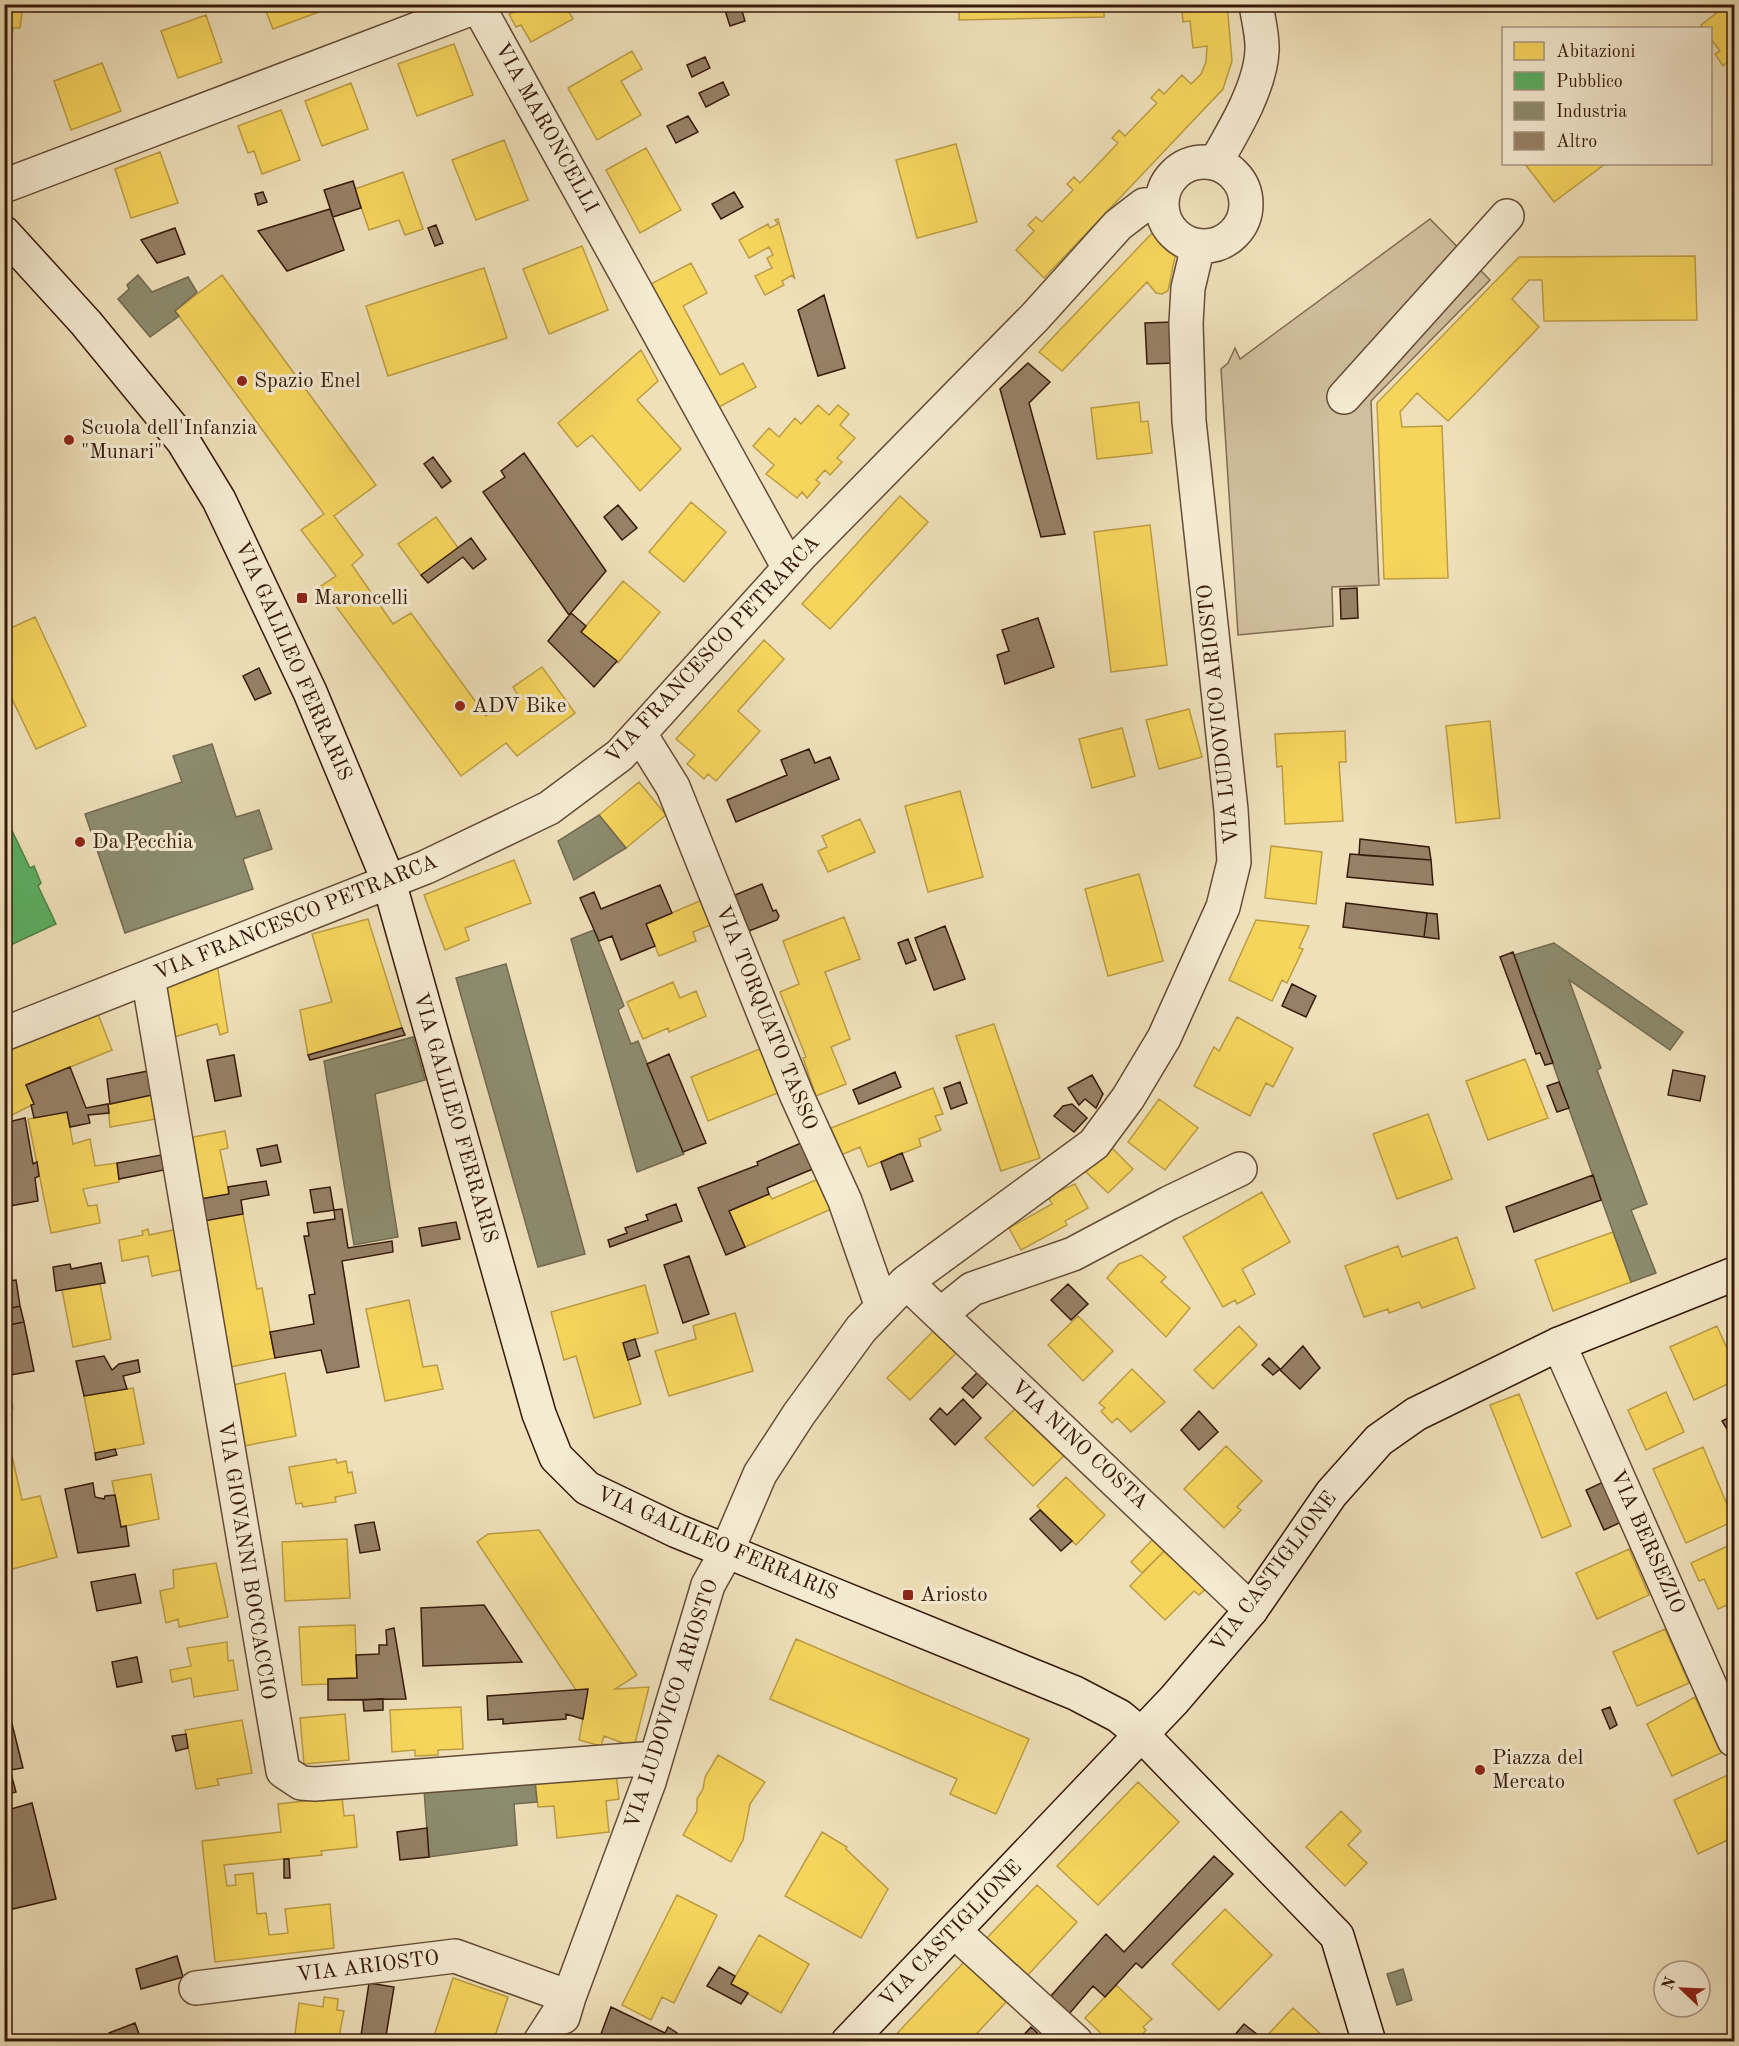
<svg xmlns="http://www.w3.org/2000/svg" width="1739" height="2046" viewBox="0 0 1739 2046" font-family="'Old Standard TT',serif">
<rect width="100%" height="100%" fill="#efe0ba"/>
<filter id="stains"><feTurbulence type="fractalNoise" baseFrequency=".00333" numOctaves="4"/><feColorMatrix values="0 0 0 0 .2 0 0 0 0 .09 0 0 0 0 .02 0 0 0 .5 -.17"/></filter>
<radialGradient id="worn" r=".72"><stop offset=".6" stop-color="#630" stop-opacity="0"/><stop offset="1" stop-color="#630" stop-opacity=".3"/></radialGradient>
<path fill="#d0be9c" stroke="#836c53" stroke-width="1.5" d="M1430 219 1490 280 1371 401 1379 585 1332 587 1333 626 1238 635 1221 369 1228 363 1235 348 1240 359Z"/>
<path fill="#f6d55c" stroke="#bc9d43" stroke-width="1.5" d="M4 4H23L20 28H13L10 46 4 45Z
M263 4H331L332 7 273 29Z
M515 4H565L573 19 531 42 521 25 516 27 509 14 514 12 511 7Z
M959 4H1104V17L959 20Z
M1188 4H1227L1232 61 1223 89 1044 278 1016 250 1034 231 1028 225 1036 217 1042 222 1073 190 1067 184 1074 177 1080 183 1118 143 1112 138 1119 130 1125 136 1157 103 1151 98 1159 89 1164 94 1182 75 1191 84 1201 74 1206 62 1207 46 1193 48 1190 21 1183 22 1182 11 1188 10Z
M1728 4H1734V69L1729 61 1723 66 1715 54 1720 51 1710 38V28H1704L1701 25Z
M206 15 222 62 178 78 161 31Z
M454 44 473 95 417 116 398 64Z
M632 51 642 69 621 81 641 115 597 140 568 88Z
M102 63 121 111 71 130 54 81Z
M351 83 368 129 322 146 305 101Z
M281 110 300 160 262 174 254 151 248 153 238 126Z
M504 140 528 200 476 220 452 160Z
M956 144 977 222 917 238 896 160Z
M646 148 681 210 640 233 606 170Z
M160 152 178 203 131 218 115 169Z
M1525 164H1605L1554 202Z
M403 172 423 229 405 235 399 220 369 230 355 189Z
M778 219 795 279 792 275 782 281 784 285 765 295 755 276 772 268 767 258 773 255 769 247 749 258 739 240 768 224 770 228 778 224 775 220Z
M1154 231 1176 252 1168 291 1162 294 1156 293 1147 282 1062 371 1039 352Z
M582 246 608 310 549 334 523 269Z
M1695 256 1697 320 1544 321 1542 280H1529L1512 299 1539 327 1470 399 1448 421 1417 393 1400 412 1402 427 1442 426 1448 578 1384 579 1377 403 1519 257Z
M691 263 707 293 683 306 720 375 743 363 756 387 710 412 645 287Z
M484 268 507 338 388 376 366 306Z
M222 275 376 485 334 516 363 555 352 565 393 624 411 613 486 716 517 694 513 687 542 667 575 713 517 756 506 743 461 776 321 586 336 576 301 530 324 514 175 311Z
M641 350 658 381 637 400 681 449 640 491 592 435 577 447 558 423Z
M1139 402 1141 422 1148 421 1152 453 1097 459 1091 408Z
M818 405 829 415 838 405 849 414 840 425 855 438 837 458 842 462 830 475 825 470 816 480 820 483 807 498 802 492 797 498 766 474 774 465 753 446 769 428 779 437 795 418 801 424Z
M900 496 928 522 830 629 802 604Z
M691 502 726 532 684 582 649 552Z
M436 517 459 549 421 575 398 544Z
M1150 525 1167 665 1111 672 1094 532Z
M623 581 660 612 618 663 581 632Z
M35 617 86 726 36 749 4 682V631Z
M764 640 784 659 738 711 760 731 716 781 708 774 704 779 687 764 695 755 676 739Z
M1189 709 1202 757 1159 769 1146 720Z
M1490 721 1500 818 1456 823 1446 726Z
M1122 728 1135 776 1092 788 1079 739Z
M1345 731 1346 762H1339L1343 821 1285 824 1282 766 1277 767 1275 734Z
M639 782 666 815 626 848 599 815Z
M960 791 983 877 928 892 905 806Z
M860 819 875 852 828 872 818 851 827 847 822 836Z
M1271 846 1322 852 1316 904 1265 898Z
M514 860 531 903 465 928 469 940 445 950 424 895Z
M1139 874 1163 961 1108 976 1085 889Z
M709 897 718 922 693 932 696 941 659 956 646 924Z
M844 917 860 959 825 972 850 1039 831 1047 846 1084 816 1096 803 1058 806 1057 780 992 799 984 783 941Z
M368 919 402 1028 308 1055 300 1010 332 1002 312 934Z
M1256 920 1309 926 1299 948 1303 949 1287 983 1282 980 1272 1001 1229 980Z
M217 964 228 1032 220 1035 217 1024 171 1038 163 983Z
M673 982 680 998 696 991 706 1016 669 1032 668 1028 643 1039 627 1002Z
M96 1009 112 1050 26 1085 34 1104 4 1119V1053L12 1050 10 1046Z
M1237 1017 1293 1048 1273 1087 1266 1083 1250 1116 1194 1086 1214 1047 1219 1051Z
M994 1024 1040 1158 1001 1171 956 1036Z
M767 1046 785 1090 708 1121 691 1077Z
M1525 1059 1548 1118 1488 1140 1466 1081Z
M933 1088 943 1114 935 1116 941 1130 919 1139 921 1146 868 1167 860 1147 841 1155 831 1128Z
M152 1095 156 1119 110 1127 108 1104Z
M1159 1099 1198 1128 1165 1170 1128 1142Z
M67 1112 73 1144 90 1139 95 1166 117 1163 119 1182 83 1189 88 1206 97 1205 100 1223 51 1233 28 1119Z
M1428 1114 1452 1179 1397 1199 1373 1134Z
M225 1131 228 1148 220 1150 229 1194 200 1199 188 1138Z
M1110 1146 1133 1169 1108 1193 1085 1171Z
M825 1176 838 1206 745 1247 729 1211 769 1194 772 1199Z
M1075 1184 1088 1208 1065 1221 1067 1225 1021 1250 1009 1228 1052 1204 1048 1196Z
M1262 1192 1290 1242 1242 1269 1255 1294 1237 1304 1235 1300 1223 1307 1183 1237Z
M243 1214 257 1289 262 1288 275 1358 230 1367 204 1221Z
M148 1229 149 1235 178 1229 185 1269 152 1276 148 1256 122 1261 119 1240 143 1235 142 1231Z
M1613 1232 1631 1282 1553 1311 1535 1260Z
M1457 1237 1475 1288 1422 1308 1419 1302 1389 1313 1388 1309 1364 1317 1345 1266 1398 1246 1402 1257Z
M1141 1255 1166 1277 1161 1282 1190 1308 1166 1337 1107 1278 1119 1264Z
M100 1284 111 1339 73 1347 62 1290Z
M645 1285 658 1333 623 1343 641 1404 594 1418 576 1356 564 1360 551 1312Z
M409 1300 423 1367 437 1365 443 1389 385 1401 366 1309Z
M735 1313 753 1371 669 1396 655 1351 696 1339 693 1326Z
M1078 1316 1113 1351 1083 1381 1048 1345Z
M940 1324 963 1346 910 1400 887 1378Z
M1239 1326 1257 1345 1213 1389 1194 1370Z
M1717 1326 1734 1364V1381L1694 1400 1670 1347Z
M1132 1369 1165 1402 1131 1432 1117 1418 1112 1423 1101 1411 1105 1408 1099 1403Z
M285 1373 296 1436 244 1446 233 1385Z
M4 1376 13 1408 4 1409Z
M133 1388 144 1444 95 1453 84 1396Z
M1666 1392 1684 1432 1646 1450 1628 1410Z
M1519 1394 1571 1526 1542 1538 1490 1405Z
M1021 1403 1070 1450 1033 1486 985 1438Z
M1226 1446 1262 1481 1237 1507 1241 1510 1224 1528 1184 1489Z
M1703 1447 1734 1521 1686 1543 1653 1469Z
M12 1456 22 1500 40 1496 57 1557 5 1571 4 1458Z
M336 1459 337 1463 346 1461 348 1473 352 1472 356 1493 335 1497 336 1502 303 1507 302 1503 296 1504 289 1467Z
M151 1474 159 1519 121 1527 112 1481Z
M1066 1477 1105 1515 1076 1545 1037 1506Z
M539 1530 637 1675 615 1689 649 1687 634 1747 604 1736 601 1746 579 1740 588 1689 576 1690 477 1542 488 1534Z
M1156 1536 1168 1547 1142 1573 1131 1562Z
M347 1539 350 1598 285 1601 282 1542Z
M1734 1543V1602L1718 1609 1704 1579 1699 1581 1691 1563Z
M1168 1547 1208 1587 1199 1595 1194 1591 1165 1620 1130 1586Z
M1629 1549 1649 1595 1597 1619 1576 1573Z
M216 1563 228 1617 179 1627 178 1619 166 1623 160 1591 174 1588 173 1570Z
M355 1625 357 1678 328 1679V1684L302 1685 299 1627Z
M1665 1629 1689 1683 1637 1706 1613 1652Z
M796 1639 1029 1739 996 1814 950 1794 957 1779 770 1699Z
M227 1642 228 1661 233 1660 238 1690 194 1697 191 1678 172 1682 170 1670 191 1666 187 1648Z
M1695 1697 1721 1753 1672 1776 1647 1724Z
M461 1707 463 1749 438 1750V1755L415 1756V1750L392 1752 390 1710Z
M345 1714 349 1760 304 1764 300 1718Z
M242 1720 252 1773 217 1779 219 1785 196 1789 185 1730Z
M718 1755 765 1782 750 1804 743 1840 731 1862 683 1835 697 1811V1799L703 1789 705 1777Z
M616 1773 619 1799 606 1801 609 1832 557 1838 554 1806 538 1807 535 1781Z
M1730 1774 1734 1784V1837L1698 1854 1674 1800Z
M1138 1782 1179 1822 1098 1905 1057 1866Z
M342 1797 344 1816 354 1815 357 1847 321 1851 322 1855 224 1865 227 1886 236 1885 235 1875 253 1873 257 1914 266 1913 269 1935 288 1933 285 1909 330 1904 334 1948 215 1962 202 1841 281 1832 278 1804Z
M1341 1811 1361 1831 1348 1845 1367 1863 1345 1886 1306 1847Z
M822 1832 847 1847 846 1849 888 1889 861 1938 785 1896Z
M1037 1885 1077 1922 1027 1976 987 1938Z
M677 1895 717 1915 674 2003 662 1997 651 2020 622 2005Z
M1225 1909 1272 1955 1219 2010 1172 1964Z
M759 1935 809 1964 781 2013 731 1984Z
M964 1962 1006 2002 969 2042H889Z
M453 1978 508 1997 493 2042H432Z
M1116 1985 1152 2019 1143 2027 1146 2030 1136 2042H1110L1085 2018Z
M324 1997 338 1999 337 2010 344 2011 338 2042H294L299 2003 323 2007Z
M1293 2008 1329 2042H1261Z"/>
<path fill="#5aae61" stroke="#4f8247" stroke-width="1.5" d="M4 814 30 868 34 866 41 883 38 886 56 924 4 948Z"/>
<path fill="#8c8c6e" stroke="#726a50" stroke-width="1.5" d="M138 275 152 292 188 277 197 292 175 311 179 316 150 337 118 299 129 289 127 285Z
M212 744 236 817 259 810 272 849 243 859 253 889 125 933 85 814 182 782 173 756Z
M599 815 626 848 574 880 558 841Z
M594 930 624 1006 618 1010 631 1044 638 1041 684 1154 637 1172 571 939Z
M1554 943 1683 1032 1670 1050 1569 980 1601 1068 1597 1070 1647 1204 1631 1210 1656 1273 1631 1282 1514 955Z
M506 964 585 1254 538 1267 456 978Z
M413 1037 425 1080 375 1094 398 1237 354 1245 324 1061Z
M535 1781 537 1802 514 1804 517 1845 429 1857 424 1790Z
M1403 1969 1412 2000 1397 2005 1387 1974Z"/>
<path fill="#968166" stroke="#361a0a" stroke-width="1.5" d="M723 4H740L745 21 730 26Z
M705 57 710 68 692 77 687 65Z
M723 82 729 95 706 107 699 93Z
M688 116 698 132 676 143 667 126Z
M353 181 361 208 333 217 324 190Z
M263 192 267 202 258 205 255 194Z
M734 192 743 207 721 219 712 204Z
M330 209 344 250 287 271 258 231Z
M436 225 443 243 435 246 428 228Z
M175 228 185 254 157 263 141 240Z
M824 295 845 368 818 376 798 310Z
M1173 322 1175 363 1147 364 1145 323Z
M1028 363 1050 382 1029 403 1065 534 1041 537 1000 389Z
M524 453 606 571 569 615 483 492 505 477 501 471Z
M433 457 451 481 442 488 424 464Z
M618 505 637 528 622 540 604 517Z
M471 538 486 559 473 569 463 557 428 583 421 575Z
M1357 588 1358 618 1341 619 1340 589Z
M571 613 586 626 581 632 617 661 594 687 548 641Z
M1038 618 1054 667 1005 684 997 655 1009 651 1002 630Z
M259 668 271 693 255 700 243 676Z
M809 749 815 763 830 757 839 779 736 822 727 800 787 775 781 760Z
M1360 839 1429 847 1431 860 1359 855Z
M1350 854 1431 860 1433 885 1347 877Z
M762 884 773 911 776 910 779 916 777 920 749 931 735 895Z
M660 885 672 913 646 924 655 946 621 960 612 936 599 941 580 898 594 892 601 909Z
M1346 903 1427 913 1424 937 1343 927Z
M1427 913 1437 914 1439 939 1424 937Z
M945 926 965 979 934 990 915 938Z
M908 939 916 960 906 964 898 943Z
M1513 952 1528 995 1553 1063 1545 1065 1540 1053 1536 1054 1500 957Z
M1292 984 1316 996 1306 1017 1282 1006Z
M402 1028 405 1035 310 1060 308 1055Z
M669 1054 706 1143 683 1152 647 1064Z
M234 1055 241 1096 215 1101 207 1060Z
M70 1067 86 1108 108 1104 109 1113 88 1115 90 1123 70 1127 67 1112 34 1118 31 1105 34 1104 26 1085Z
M1673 1070 1705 1076 1700 1101 1668 1095Z
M148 1071 152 1095 110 1104 107 1079Z
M895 1072 901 1087 859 1104 853 1090Z
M1092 1075 1103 1094 1096 1108 1085 1099 1079 1105 1068 1088Z
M960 1082 967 1103 951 1109 944 1088Z
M1559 1082 1569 1108 1557 1112 1547 1086Z
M1072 1104 1087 1118 1074 1132 1054 1116 1063 1106Z
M25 1118 33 1164 37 1162 39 1176 35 1178 38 1201 4 1207V1123Z
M808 1140 820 1166 767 1188 769 1194 729 1211 745 1247 726 1255 698 1188 758 1165 757 1162Z
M277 1145 281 1162 261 1166 257 1149Z
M902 1153 913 1181 891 1190 881 1162Z
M161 1155 164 1170 119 1179 117 1163Z
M1593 1175 1601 1200 1514 1232 1506 1207Z
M266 1181 269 1195 241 1200 243 1214 204 1221 200 1199 229 1194 228 1187Z
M330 1187 334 1210 314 1213 310 1190Z
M676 1204 682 1221 610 1247 608 1240 627 1233 625 1228 648 1220 646 1215Z
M342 1209 348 1248 392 1241 393 1252 342 1261 359 1367 327 1373 321 1350 275 1358 270 1332 314 1324 309 1295 315 1294 304 1236H309L307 1223 335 1219 334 1210Z
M456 1222 460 1239 422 1246 419 1228Z
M689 1256 709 1314 683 1323 664 1265Z
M101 1263 105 1283 56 1291 53 1267 70 1264 71 1269Z
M4 1273 5 1281 16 1280 20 1306 4 1310Z
M1068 1284 1088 1304 1071 1320 1051 1300Z
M20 1306 24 1322 4 1326V1310Z
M24 1322 34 1371 4 1376V1326Z
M635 1339 640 1356 628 1360 623 1343Z
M1303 1346 1320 1368 1300 1389 1280 1370Z
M104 1356 112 1370 119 1364 138 1360 140 1372 123 1376 127 1389 84 1396 76 1361Z
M1269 1358 1280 1369 1273 1375 1262 1365Z
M984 1366 994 1376 973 1398 962 1388Z
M963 1399 981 1418 955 1445 930 1419 940 1408 947 1415Z
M1199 1411 1218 1432 1199 1450 1181 1430Z
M1734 1415V1440L1722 1421Z
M115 1449 117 1455 96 1460 95 1453Z
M1612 1478 1630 1518 1604 1530 1586 1490Z
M93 1483 95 1497 104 1499 105 1496 115 1495 121 1527 126 1526 129 1546 78 1553 65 1489Z
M1040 1510 1072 1541 1061 1551 1030 1519Z
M374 1522 380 1550 360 1553 355 1525Z
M135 1574 141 1603 97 1611 91 1582Z
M484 1605 522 1662 423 1666 421 1608Z
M394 1628 406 1699 328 1700V1679L357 1678 356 1655 379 1654V1645H387L386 1630Z
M137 1657 142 1682 117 1687 112 1662Z
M588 1689 583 1719 566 1714V1719L503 1724V1719L488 1720 487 1696Z
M383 1699V1710L364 1711 363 1700Z
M1610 1707 1617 1725 1610 1729 1602 1710Z
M12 1724 23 1768 10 1770 16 1792 4 1795V1726Z
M186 1734 188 1748 176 1751 172 1736Z
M32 1803 56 1899 4 1911V1811Z
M427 1828 429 1857 400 1860 397 1832Z
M1214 1856 1233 1874 1142 1968 1136 1963 1105 1997 1093 1986 1069 2014 1050 1997 1106 1934 1124 1952Z
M284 1859H289L290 1878H284Z
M177 1956 183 1977 141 1989 136 1969Z
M719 1967 735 1976 731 1984 748 1993 741 2004 707 1986Z
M369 1983 394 1987 385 2042H360Z
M611 2007 665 2033 668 2027 677 2033 672 2042H640L618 2034 616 2042H598Z
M135 2023 142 2042H113L109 2033Z
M1244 2024 1263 2039 1261 2042H1229Z
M1031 2027 1047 2042H1017Z"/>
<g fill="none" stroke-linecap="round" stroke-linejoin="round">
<defs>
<path id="street" d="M1162 204a42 42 0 1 1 84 0a42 42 0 1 1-84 0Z
M1215 163C1233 132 1260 88 1262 51 1263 36 1258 19 1256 4
M4 186 478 6 789 568
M1344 397 1507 216
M640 734 673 787 797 1096 845 1201 882 1307
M148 977 283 1771 301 1783 315 1784 656 1758
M4 1034 426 867 549 808 620 755 802 554 1035 317 1118 225 1144 205 1161 204
M906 1282 1251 1610
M941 1314 972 1289 1073 1254 1169 1203 1240 1169
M1559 1344 1734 1740
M954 1931 1076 2042
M196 1988 455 1956 569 1997 563 2017
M540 2042 569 1997 649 1782 708 1585 727 1551 760 1474 799 1414 861 1329 906 1282 1094 1144 1128 1098 1164 1038 1223 907 1234 862 1231 810 1189 421 1186 323 1188 288 1198 246"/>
<path id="secondary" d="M4 233 86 323 183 441 219 500 310 692 389 882 539 1414 556 1457 587 1488 677 1531 1075 1693 1119 1716 1142 1735 1337 1936 1369 2042
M848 2042 1174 1700 1251 1610 1331 1494 1379 1440 1416 1414 1559 1344 1734 1274"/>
</defs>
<use href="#street" stroke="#644c36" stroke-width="36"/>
<use href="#secondary" stroke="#361a0a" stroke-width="36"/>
<use href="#street" stroke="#f5ebd2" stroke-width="33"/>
<use href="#secondary" stroke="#f5ebd2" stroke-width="33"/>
</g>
<g fill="#8f2418" stroke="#f5ebd2" stroke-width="2">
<circle cx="242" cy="381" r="6"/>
<circle cx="69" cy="440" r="6"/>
<rect x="296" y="592" width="12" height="12" rx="3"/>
<circle cx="460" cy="706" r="6"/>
<circle cx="80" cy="842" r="6"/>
<rect x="902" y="1589" width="12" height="12" rx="3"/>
<circle cx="1480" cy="1770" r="6"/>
</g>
<g text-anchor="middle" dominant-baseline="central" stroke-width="6" stroke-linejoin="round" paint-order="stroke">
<g font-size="21" fill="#361a0a" stroke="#f5ebd2">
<text transform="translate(546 128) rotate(61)">VIA MARONCELLI</text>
<text transform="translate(713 650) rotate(-47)">VIA FRANCESCO PETRARCA</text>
<text transform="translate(293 661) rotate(66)">VIA GALILEO FERRARIS</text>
<text transform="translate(1219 714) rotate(-96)">VIA LUDOVICO ARIOSTO</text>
<text transform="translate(296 918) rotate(-22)">VIA FRANCESCO PETRARCA</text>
<text transform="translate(766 1018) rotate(68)">VIA TORQUATO TASSO</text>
<text transform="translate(455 1118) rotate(74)">VIA GALILEO FERRARIS</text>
<text transform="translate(1079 1445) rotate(43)">VIA NINO COSTA</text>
<text transform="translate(1647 1542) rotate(66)">VIA BERSEZIO</text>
<text transform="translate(717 1544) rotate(23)">VIA GALILEO FERRARIS</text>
<text transform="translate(246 1561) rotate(81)">VIA GIOVANNI BOCCACCIO</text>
<text transform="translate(1274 1572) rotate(-53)">VIA CASTIGLIONE</text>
<text transform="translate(672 1704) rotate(-72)">VIA LUDOVICO ARIOSTO</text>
<text transform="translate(951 1934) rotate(-46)">VIA CASTIGLIONE</text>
<text transform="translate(368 1967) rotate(-7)">VIA ARIOSTO</text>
</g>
<g font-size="21" fill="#361a0a" stroke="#f5ebd2" text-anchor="start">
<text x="254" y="381">Spazio Enel</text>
<text x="81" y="428">Scuola dell'Infanzia<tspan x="81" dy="24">"Munari"</tspan></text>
<text x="314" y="598">Maroncelli</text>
<text x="472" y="706">ADV Bike</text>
<text x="92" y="842">Da Pecchia</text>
<text x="920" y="1595">Ariosto</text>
<text x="1492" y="1758">Piazza del<tspan x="1492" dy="24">Mercato</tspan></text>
</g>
</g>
<rect width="1739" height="2046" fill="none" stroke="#efe0ba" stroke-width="24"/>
<rect x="6" y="6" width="1727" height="2034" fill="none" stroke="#361a0a" stroke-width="3"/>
<rect x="12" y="12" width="1715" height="2022" fill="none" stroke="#361a0a" stroke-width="1.5"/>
<rect x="1502" y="27" width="210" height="138" fill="#f5ebd2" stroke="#a99782" stroke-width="1.5"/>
<rect x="1514" y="42" width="30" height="18" fill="#f6d55c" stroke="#a99782" stroke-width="1.5"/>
<text x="1556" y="57" font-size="18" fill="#361a0a">Abitazioni</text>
<rect x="1514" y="72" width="30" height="18" fill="#5aae61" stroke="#a99782" stroke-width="1.5"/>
<text x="1556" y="87" font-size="18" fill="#361a0a">Pubblico</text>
<rect x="1514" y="102" width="30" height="18" fill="#8c8c6e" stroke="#a99782" stroke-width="1.5"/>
<text x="1556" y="117" font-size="18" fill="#361a0a">Industria</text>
<rect x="1514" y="132" width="30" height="18" fill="#968166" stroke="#a99782" stroke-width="1.5"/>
<text x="1556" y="147" font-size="18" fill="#361a0a">Altro</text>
<g transform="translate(1682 1989) rotate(293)"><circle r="28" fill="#f5ebd2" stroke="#a99782" stroke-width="1.5"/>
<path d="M0-4.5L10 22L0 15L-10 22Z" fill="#8f2418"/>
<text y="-9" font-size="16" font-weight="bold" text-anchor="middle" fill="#361a0a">N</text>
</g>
<rect width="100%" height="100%" filter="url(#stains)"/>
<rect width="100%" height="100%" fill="url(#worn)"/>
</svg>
